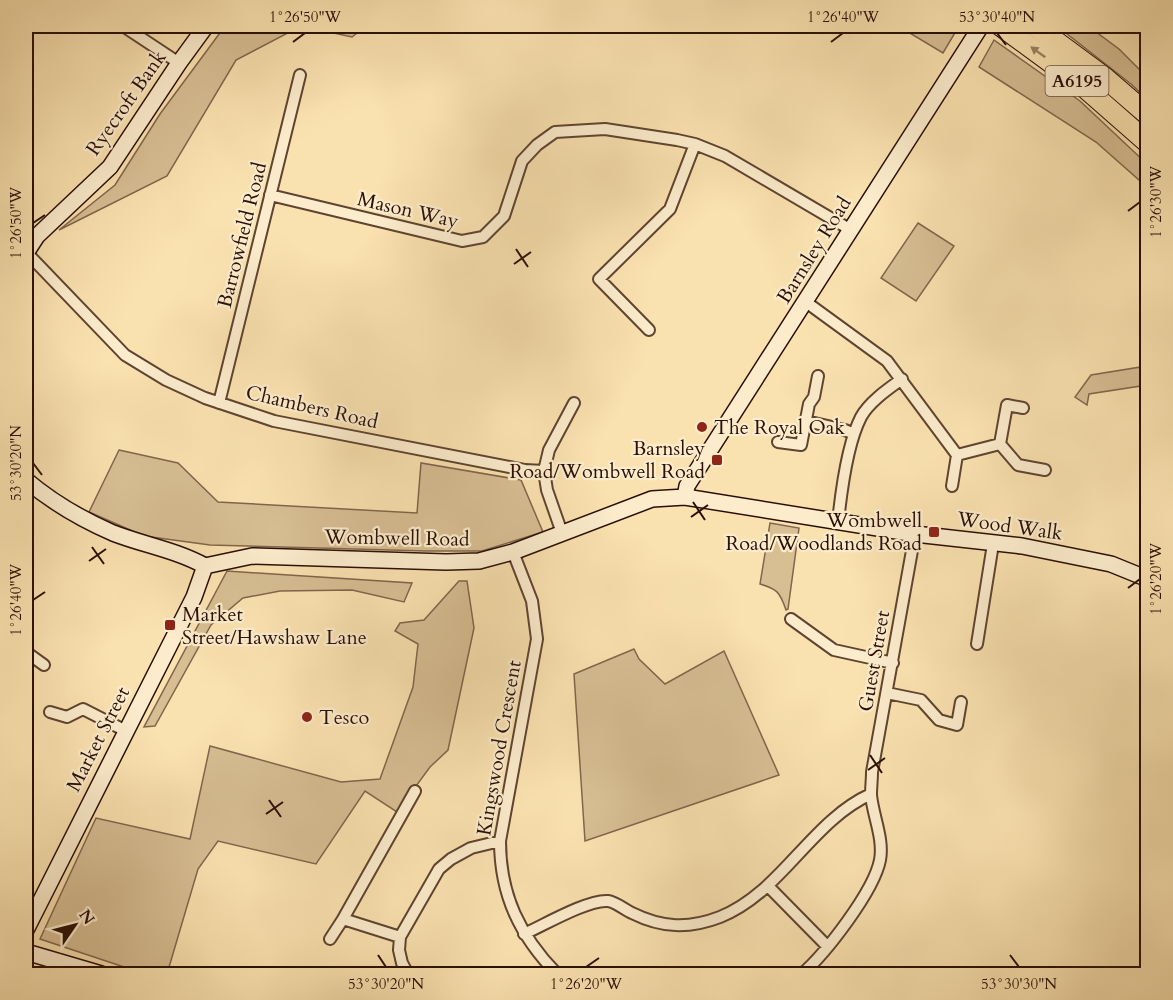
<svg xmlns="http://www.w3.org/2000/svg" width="1173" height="1000" viewBox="0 0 1173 1000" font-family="Cardo,serif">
<rect width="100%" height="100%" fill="#fae2b0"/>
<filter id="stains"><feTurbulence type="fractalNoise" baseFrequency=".00333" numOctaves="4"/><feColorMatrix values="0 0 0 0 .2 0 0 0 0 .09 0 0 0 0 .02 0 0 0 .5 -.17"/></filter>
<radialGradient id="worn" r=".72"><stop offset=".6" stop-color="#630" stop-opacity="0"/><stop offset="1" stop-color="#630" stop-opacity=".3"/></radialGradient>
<path fill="#d7be93" stroke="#80664c" stroke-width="1.5" d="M225 26H366L352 37 301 26 236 60 167 176 59 230 115 185 160 114Z
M898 26H959L943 53Z
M1057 26H1088L1119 49 1147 77V99L1131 84Z
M994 40 1080 101 1147 164V187L1096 142 979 67Z
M918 223 954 246 916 301 881 278Z
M1147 366V385L1089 394 1087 405 1075 397 1091 375Z
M119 450 178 463 218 502 417 513 421 463 521 480 543 532 482 551H426L210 545 144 536 89 512Z
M770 523 799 528 788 609 786 610C780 592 777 589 760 584Z
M227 571 412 583 404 602 352 590 280 591 243 598 211 625 155 726 144 727Z
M459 581H467L474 628 448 750 430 767 397 812 365 791 316 864 218 841 198 869 167 974H145L40 939 96 818 190 839 210 746 341 782 380 779 413 687 418 644 395 631 400 623 424 620Z
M634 649 639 659 665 684 724 651 779 775 585 841 574 674Z"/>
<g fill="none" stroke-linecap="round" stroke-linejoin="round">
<defs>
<path id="street" d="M123 26 179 63
M270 195 462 241 483 237 504 216 522 161 537 145 555 132 605 129 677 140 695 144 725 156 851 230
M26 252 125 355 166 380 205 398 274 421 525 470 544 471 547 490 562 533
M806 302 887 361 957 455 1000 444 1018 465 1045 470
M649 330 599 279 670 209 695 144
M219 403 300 75
M806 421 845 430 854 434
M778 442 801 445 809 404 814 397 818 376
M1000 444 1007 405 1023 408
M544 471 549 450 574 403
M952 486 957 455
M838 522C841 493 848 442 861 417 869 402 888 389 902 379
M513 552 532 601 537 639 500 841C500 895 520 936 557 974
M791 619 834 650 893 663
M977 644 993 544
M26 652 44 665
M887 693 921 700 939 720 957 725 961 702
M50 712 67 717 83 709 126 731
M768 886 827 946
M524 934C544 925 589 899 608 901 616 902 625 910 632 913 662 928 689 929 720 917 781 893 811 821 871 794
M400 937 343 919 415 791
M330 939 343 919
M408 974 402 963 399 950 400 937 439 869 451 859 471 848 500 841
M802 974C826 953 874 891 880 860 884 839 873 816 871 795 871 788 872 779 872 772L915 534"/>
<path id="secondary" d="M26 253 37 236 110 167 179 63 206 26
M26 480C52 502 81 519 113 533 144 545 176 550 205 566
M685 497 687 486 981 26
M205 566 252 556 446 562 479 561 513 552 652 499 685 497 915 534 1022 546 1111 564 1148 579
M26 930 194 597 205 566
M26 952 101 974"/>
<path id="highway" d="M1001 26 1083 86 1148 143
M1035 26 1104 77 1148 115"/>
</defs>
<use href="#street" stroke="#5e4430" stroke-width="14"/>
<use href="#secondary" stroke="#2a0f05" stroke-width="18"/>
<use href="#highway" stroke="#2a0f05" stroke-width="22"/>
<use href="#street" stroke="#fceccc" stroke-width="10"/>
<use href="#secondary" stroke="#fceccc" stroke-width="15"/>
<use href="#highway" stroke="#fae2b0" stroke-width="20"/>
</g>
<defs><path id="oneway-solid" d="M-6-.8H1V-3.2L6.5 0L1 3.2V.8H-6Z" transform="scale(1.5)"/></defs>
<use fill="#9c8363" href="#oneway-solid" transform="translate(1038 52) rotate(-144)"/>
<path fill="none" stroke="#2a0f05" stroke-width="2" d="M997 33 1006 45M293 42 305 33M831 42 843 33M1128 211 1140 202M33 223 45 215M516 249 528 267M514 264 531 252M33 463 42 475M693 502 705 520M691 517 708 505M92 547 104 564M89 561 106 549M1128 588 1140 579M33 600 45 592M870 755 882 773M868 770 885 758M269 800 281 817M266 814 283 802M378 955 386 967M1010 955 1019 967M586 967 599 958"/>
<g fill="#8f2418" stroke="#fceccc" stroke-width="2">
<circle cx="702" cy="427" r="6"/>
<rect x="711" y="454" width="12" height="12" rx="3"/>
<rect x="928" y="526" width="12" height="12" rx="3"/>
<rect x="164" y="619" width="12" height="12" rx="3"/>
<circle cx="307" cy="717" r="6"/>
</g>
<g text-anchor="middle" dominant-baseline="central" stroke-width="4.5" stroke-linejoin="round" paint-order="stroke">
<rect fill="#fceccc" stroke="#695141" stroke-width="1.5" x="1045.5" y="66" width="63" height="30" rx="4.5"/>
<g font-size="18" font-weight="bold" fill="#2a0f05">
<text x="1077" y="81">A6195</text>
</g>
<g font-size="20" fill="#2a0f05" stroke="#fceccc">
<text transform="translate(126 103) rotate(-55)">Ryecroft Bank</text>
<text transform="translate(408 210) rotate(13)">Mason Way</text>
<text transform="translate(242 235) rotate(-76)">Barrowfield Road</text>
<text transform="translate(814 250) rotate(-58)">Barnsley Road</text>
<text transform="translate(312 407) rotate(13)">Chambers Road</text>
<text transform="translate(1010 526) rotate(8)">Wood Walk</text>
<text transform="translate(397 538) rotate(1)">Wombwell Road</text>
<text transform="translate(874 661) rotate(-80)">Guest Street</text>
<text transform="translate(98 739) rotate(-63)">Market Street</text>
<text transform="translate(499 748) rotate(-80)">Kingswood Crescent</text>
</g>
<g font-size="20" fill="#2a0f05" stroke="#fceccc" text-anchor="start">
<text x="714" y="427">The Royal Oak</text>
<text x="705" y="448" text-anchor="end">Barnsley<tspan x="705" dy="23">Road/Wombwell Road</tspan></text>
<text x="922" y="520" text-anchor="end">Wombwell<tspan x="922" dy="23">Road/Woodlands Road</tspan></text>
<text x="182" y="614">Market<tspan x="182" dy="23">Street/Hawshaw Lane</tspan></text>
<text x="319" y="717">Tesco</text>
</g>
</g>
<rect width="1173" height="1000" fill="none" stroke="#fae2b0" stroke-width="66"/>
<g transform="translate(75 925) rotate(55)" stroke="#fceccc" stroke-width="4.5" paint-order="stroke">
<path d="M0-4.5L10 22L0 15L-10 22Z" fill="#2a0f05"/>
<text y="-9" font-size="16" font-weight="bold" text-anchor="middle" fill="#2a0f05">N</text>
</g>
<rect x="33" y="33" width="1107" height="934" fill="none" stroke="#2a0f05" stroke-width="2"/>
<g font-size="15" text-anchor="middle" fill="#2a0f05">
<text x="305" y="22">1°26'50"W</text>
<text x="843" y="22">1°26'40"W</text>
<text x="997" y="22">53°30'40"N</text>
<text transform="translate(1156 202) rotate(-90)" y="5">1°26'30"W</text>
<text transform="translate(16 223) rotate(-90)" y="5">1°26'50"W</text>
<text transform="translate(16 463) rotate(-90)" y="5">53°30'20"N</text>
<text transform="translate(1156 579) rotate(-90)" y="5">1°26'20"W</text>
<text transform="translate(16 600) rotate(-90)" y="5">1°26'40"W</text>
<text x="386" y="989">53°30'20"N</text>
<text x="586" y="989">1°26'20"W</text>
<text x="1019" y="989">53°30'30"N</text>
</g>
<rect width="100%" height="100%" filter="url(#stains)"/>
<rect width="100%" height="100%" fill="url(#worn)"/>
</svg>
